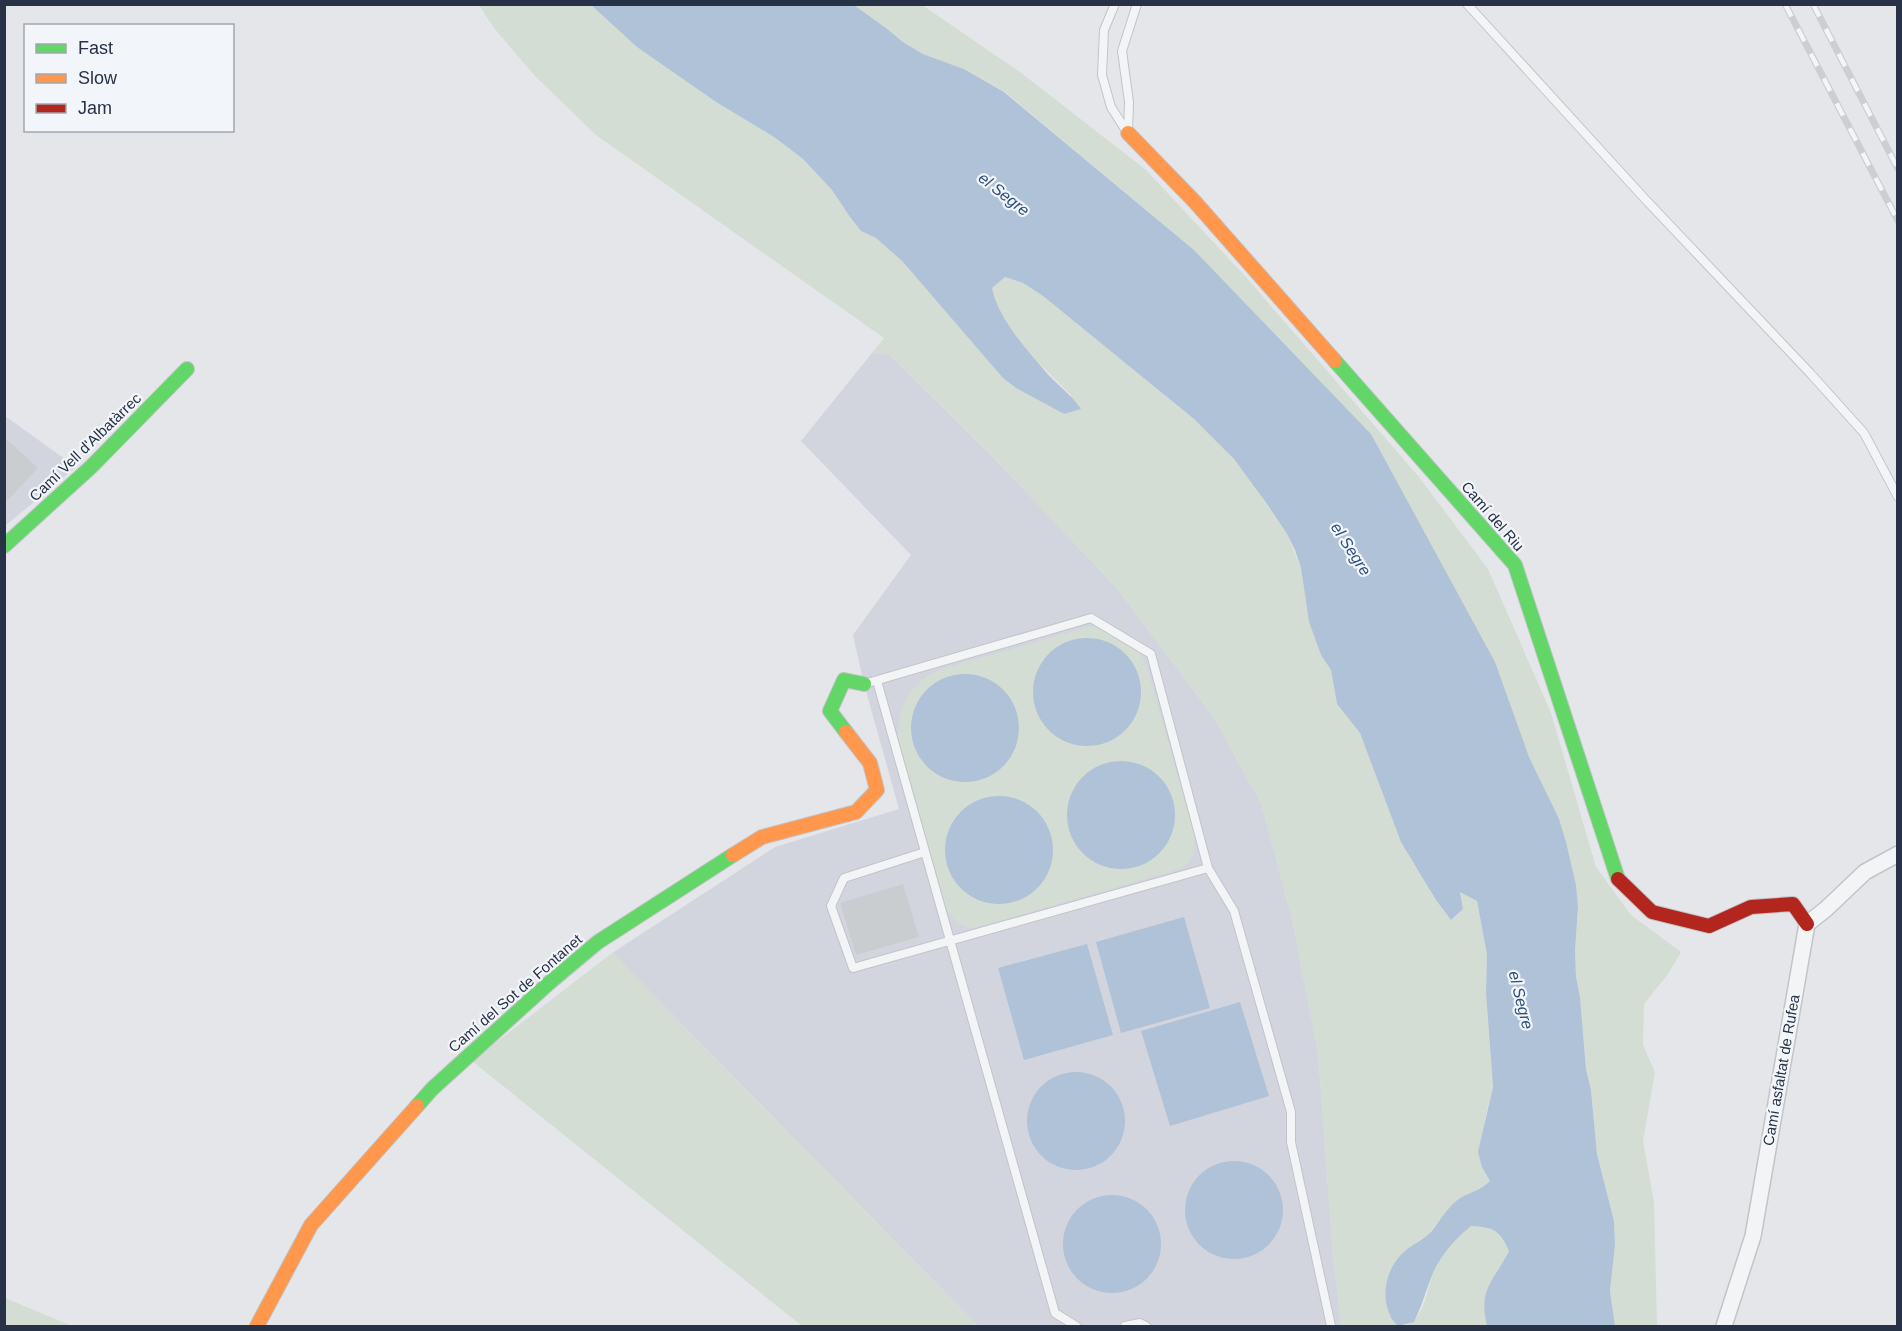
<svg xmlns="http://www.w3.org/2000/svg" width="1902" height="1331" viewBox="0 0 1902 1331" font-family="Helvetica,sans-serif">
<rect width="100%" height="100%" fill="#e4e6ea"/>
<path fill="#d2d5dd" d="M872 353 889 354 994 458 1116 587 1213 716 1261 803 1292 918 1318 1052 1333 1254 1341 1326H978L612 953 775 847 899 809 864 684 853 635 911 555 801 441Z
M5 416 76 467 5 526Z"/>
<path fill="#d4ddd4" d="M479 5H591L637 47 716 102 774 137 803 159 832 190 850 217 861 231 876 238 903 262 1003 377 1016 388 1064 414 1071 395C1042 367 1001 328 992 288L1005 277 1023 283 1043 296 1194 419 1222 445 1246 474 1287 534 1301 568 1309 622 1321 655 1331 670 1337 704 1360 733 1417 867 1436 900 1451 920 1463 909 1460 891 1477 901 1487 955 1486 993 1493 1087 1485 1119 1482 1167 1490 1181 1478 1191 1462 1197 1450 1207 1430 1233 1404 1252 1390 1315 1398 1326H1341L1333 1254 1318 1052 1292 918 1261 803 1213 716 1116 587 994 458 889 354 872 353 884 338 596 135 535 76 494 28Z
M854 5H922L1020 72 1146 170 1245 276 1419 477 1488 569 1551 713 1596 867 1631 915 1681 952 1668 974 1644 1004 1643 1045 1655 1072 1643 1141 1654 1202 1657 1326H1615L1610 1291 1615 1245 1614 1221 1597 1154 1591 1090 1586 1069 1580 997 1576 976 1575 951 1578 907 1539 778 1371 434 1194 250 1005 92 964 69 923 54 903 42 886 28Z
M1088 627H1103L1138 649 1145 662 1193 829C1197 847 1195 863 1176 870L974 928C961 927 954 921 947 910L898 740 900 717 905 701 913 689 927 676 942 669Z
M612 953 978 1326H802L472 1061Z
M1471 1226C1493 1227 1500 1230 1509 1251 1495 1277 1480 1295 1487 1326H1403C1407 1325 1412 1323 1415 1320 1428 1304 1428 1279 1438 1262 1446 1248 1459 1236 1471 1226Z
M4 1298H5L72 1326H5Z"/>
<path fill="#b0c2d7" d="M591 5H854L886 28 903 42 923 54 964 69 1004 92 1194 250 1371 434 1495 662 1529 757 1559 819 1566 842 1576 885 1578 907 1575 951 1576 976 1580 997 1586 1069 1591 1090 1597 1154 1614 1221 1615 1245 1610 1291 1615 1326H1487C1478 1289 1493 1282 1509 1251 1500 1230 1493 1227 1471 1226 1455 1239 1441 1255 1433 1273 1426 1290 1422 1306 1414 1322L1398 1326C1395 1323 1391 1319 1390 1315 1380 1294 1387 1266 1405 1251 1413 1244 1423 1240 1431 1232 1441 1220 1448 1205 1462 1197 1473 1191 1479 1191 1490 1181L1482 1167 1478 1152 1493 1087 1486 993 1487 955 1477 901 1460 892 1463 909 1451 920 1436 900 1401 842 1360 733 1337 704 1331 670 1321 655 1309 622 1301 568 1295 550 1287 534 1267 504 1234 459 1194 419 1043 296 1023 283 1005 277 992 288C999 320 1025 347 1045 371 1057 385 1069 392 1081 409L1064 414 1016 388 1003 378 903 262 876 238 861 231 850 217 832 190 803 159 774 137 716 102 637 47Z
M1033 692a54 54 0 1 1 108 0a54 54 0 1 1-108 0Z
M911 728a54 54 0 1 1 108 0a54 54 0 1 1-108 0Z
M1067 815a54 54 0 1 1 108 0a54 54 0 1 1-108 0Z
M945 850a54 54 0 1 1 108 0a54 54 0 1 1-108 0Z
M1184 917 1210 1008 1121 1033 1096 942Z
M1087 944 1113 1035 1024 1060 998 968Z
M1240 1002 1269 1096 1170 1126 1141 1031Z
M1027 1121a49 49 0 1 1 98 0a49 49 0 1 1-98 0Z
M1185 1210a49 49 0 1 1 98 0a49 49 0 1 1-98 0Z
M1063 1244a49 49 0 1 1 98 0a49 49 0 1 1-98 0Z"/>
<path fill="#cacdd0" d="M4 437 38 468 4 504Z
M903 884 919 937 856 955 840 903Z"/>
<g fill="none" stroke-linecap="round" stroke-linejoin="round">
<defs>
<path id="lane" d="M1115 4 1104 30 1102 75 1111 107 1127 132
M1467 4 1645 199 1810 373 1864 433 1898 497
M1128 132 1129 102 1122 51 1137 4
M877 681 1055 1313 1076 1326
M864 684 1091 618 1151 654 1208 868 1234 911 1291 1112V1142L1331 1326
M925 852 844 878 831 906 853 968 1208 868
M1125 1326 1140 1323 1146 1326"/>
<path id="street" d="M1724 1326 1753 1236 1807 924 1826 909 1865 872 1898 854"/>
<path id="fast" d="M1335 361 1515 565 1618 879
M4 546 92 466 187 369
M846 732 830 711 844 680 864 684
M417 1106 432 1089 549 983 598 942 733 855"/>
<path id="slow" d="M1128 133 1195 202 1335 361
M733 855 762 837 856 812 877 790 870 763 846 732
M257 1326 311 1225 417 1106"/>
<path id="jam" d="M1618 879 1652 912 1709 926 1751 907 1793 904 1807 924"/>
</defs>
<use href="#lane" stroke="#c2c4c8" stroke-width="10"/>
<use href="#street" stroke="#c2c4c8" stroke-width="18"/>
<use href="#fast" stroke="#c2c4c8" stroke-width="16"/>
<use href="#slow" stroke="#c2c4c8" stroke-width="16"/>
<use href="#jam" stroke="#c2c4c8" stroke-width="16"/>
<use href="#lane" stroke="#f3f4f6" stroke-width="8"/>
<use href="#street" stroke="#f3f4f6" stroke-width="15"/>
<use href="#fast" stroke="#63d668" stroke-width="14"/>
<use href="#slow" stroke="#ff974d" stroke-width="14"/>
<use href="#jam" stroke="#b3261e" stroke-width="14"/>
<defs>
<path id="rail" d="M1785 4 1898 221
M1813 4 1898 169"/>
</defs>
<use href="#rail" stroke="#ccced1" stroke-width="7"/>
<use href="#rail" stroke="#f2f5f9" stroke-width="4.5" stroke-dasharray="14" stroke-linecap="butt"/>
</g>
<g text-anchor="middle" dominant-baseline="central" stroke-width="4.5" stroke-linejoin="round" paint-order="stroke">
<g font-size="15" fill="#283246" stroke="#f2f5f9">
<text transform="translate(85 447) rotate(-44)">Camí Vell d'Albatàrrec</text>
<text transform="translate(1493 516) rotate(49)">Camí del Riu</text>
<text transform="translate(515 993) rotate(-41)">Camí del Sot de Fontanet</text>
<text transform="translate(1781 1070) rotate(-80)">Camí asfaltat de Rufea</text>
</g>
<g font-size="16" font-style="italic" fill="#2d4f7e" stroke="#f2f5f9">
<text transform="translate(1004 194) rotate(38)">el Segre</text>
<text transform="translate(1351 549) rotate(57)">el Segre</text>
<text transform="translate(1521 1000) rotate(76)">el Segre</text>
</g>
</g>
<rect width="1902" height="1331" fill="none" stroke="#283246" stroke-width="12"/>
<rect x="24" y="24" width="210" height="108" fill="#f2f5f9" stroke="#a1a7b1" stroke-width="1.5"/>
<rect x="36" y="44" width="30" height="9" fill="#63d668" stroke="#a1a7b1" stroke-width="1.5"/>
<text x="78" y="54" font-size="18" fill="#283246">Fast</text>
<rect x="36" y="74" width="30" height="9" fill="#ff974d" stroke="#a1a7b1" stroke-width="1.5"/>
<text x="78" y="84" font-size="18" fill="#283246">Slow</text>
<rect x="36" y="104" width="30" height="9" fill="#b3261e" stroke="#a1a7b1" stroke-width="1.5"/>
<text x="78" y="114" font-size="18" fill="#283246">Jam</text>
</svg>
